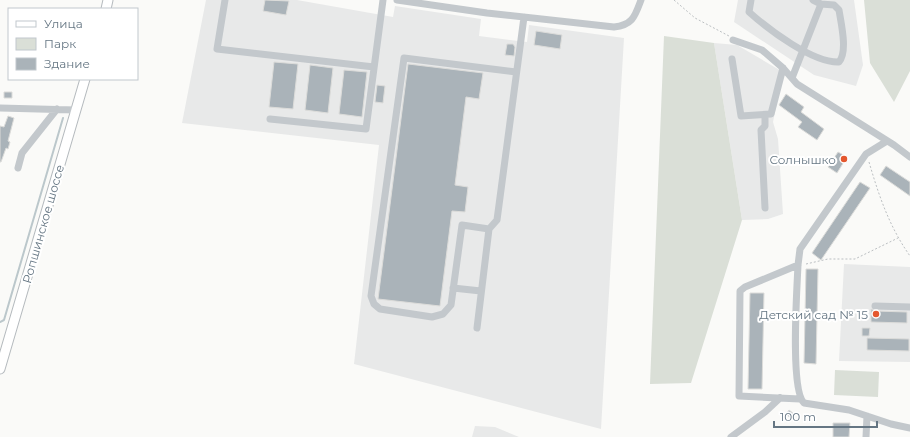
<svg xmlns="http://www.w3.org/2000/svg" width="910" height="437" viewBox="0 0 910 437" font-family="Montserrat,sans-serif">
<rect width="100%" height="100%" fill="#fafaf8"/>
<path fill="#e8e9e9" d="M206 0H297L393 17 395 6 481 19 479 36 527 42 529 25 624 38 601 429 354 364 379 145 182 123Z
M738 0H854L863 65 856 86 814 75 734 22Z
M714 43 737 45 783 72 773 122 778 139 783 214 768 219 742 220Z
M844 264 910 267V362L839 361Z
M475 426 495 427 519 437H472Z"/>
<path fill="#dadfd7" d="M864 0H910V71L894 102 870 63Z
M664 36 714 43 742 220 691 383 650 384Z
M835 370 879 372 878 397 834 395Z"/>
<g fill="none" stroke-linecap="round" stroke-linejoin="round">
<path stroke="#bbc7cb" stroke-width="2" d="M0 322 4 320 63 118"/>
</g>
<path fill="#aab3b9" stroke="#dcdcda" d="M265 0 289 1 286 15 263 11Z
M536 31 562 35 560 49 534 45Z
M507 44H513L515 47 514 56 505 55Z
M274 62 298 64 293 109 269 107Z
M408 64 483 73 479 99 466 97 455 185 468 187 465 212 452 211 440 306 378 299Z
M310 65 333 68 328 113 305 110Z
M344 70 367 72 362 117 339 114Z
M377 85 385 86 383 103 375 102Z
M4 92H12V98H4Z
M786 94 804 107 801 112 824 129 817 140 798 127 802 122 779 105Z
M8 116 14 118 8 141 10 142 8 149 6 148 1 162H0V126L4 127Z
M838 152 847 157 837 173 828 167Z
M886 166 910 182V196L880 175Z
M860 182 870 188 821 260 812 253Z
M806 269H818L816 364 804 363Z
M750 293H764L762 389H748Z
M871 309 875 311 907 312V323L871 322Z
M862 328H870L869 336H862Z
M867 338 909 339V351L867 350Z
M789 410 794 414 790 418 786 414Z
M833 423H850L849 437H833Z"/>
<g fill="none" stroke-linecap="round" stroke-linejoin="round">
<defs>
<path id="major" d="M106 9 108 0
M0 369 85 79"/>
</defs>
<use href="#major" stroke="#b5babe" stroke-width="11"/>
<path stroke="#bbbfc2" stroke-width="1" stroke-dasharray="2 2" stroke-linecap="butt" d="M674 0 695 18 729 36
M869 162C879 196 889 226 910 256
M806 264 828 259H855L898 238"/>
<path stroke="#c3c8cc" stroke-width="7" d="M225 0 217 49 374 67
M397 0 487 13 614 27C633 25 635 16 641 0
M751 0 749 12C769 30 813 63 839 62 848 52 841 23 839 10L834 5 821 4
M733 40 762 50 783 68 797 84 894 145 910 157
M732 59 741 116 771 114 783 68
M792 78 821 4 813 0
M0 108 76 110
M765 115V126L761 130 765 208
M270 119 366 129 383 0
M887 141 866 154 800 249 798 265C797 288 790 390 804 403L849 410 891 424 910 428
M18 168 22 153 57 109
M489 229 462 225 451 305 443 314 432 317 380 309 374 304 371 296 404 58 516 72
M798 265 745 287 740 291 739 396 800 399
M453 288 481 291
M875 306 910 307
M477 328 489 229 497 220 524 17
M731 437 765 412 780 398
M866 437 867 416"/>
<use href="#major" stroke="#fff" stroke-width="9"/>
</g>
<g fill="#e4572e" stroke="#fff" stroke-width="1.5">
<circle cx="844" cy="159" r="4"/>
<circle cx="876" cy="314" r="4"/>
</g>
<g text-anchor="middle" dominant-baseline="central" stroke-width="4" stroke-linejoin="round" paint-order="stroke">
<g font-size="12" fill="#657683" stroke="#fff" text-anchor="end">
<text x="836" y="159">Солнышко</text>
<text x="868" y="314">Детский сад № 15</text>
</g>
<g font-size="12" fill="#657683" stroke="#fff">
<text transform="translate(43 224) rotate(-74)">Ропшинское шоссе</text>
</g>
</g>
<rect x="8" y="8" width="130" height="72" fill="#ffffff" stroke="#c1c8cd"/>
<rect x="16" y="21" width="20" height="6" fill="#ffffff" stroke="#c1c8cd"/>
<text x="44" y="28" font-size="12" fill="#657683">Улица</text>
<rect x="16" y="38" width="20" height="12" fill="#dadfd7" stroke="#c1c8cd"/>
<text x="44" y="48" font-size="12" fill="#657683">Парк</text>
<rect x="16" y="58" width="20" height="12" fill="#aab3b9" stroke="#c1c8cd"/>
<text x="44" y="68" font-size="12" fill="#657683">Здание</text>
<path d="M774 421v6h103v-6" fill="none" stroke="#657683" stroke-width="2"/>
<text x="780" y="421" font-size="12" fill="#657683" stroke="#ffffff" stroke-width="3" paint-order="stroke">100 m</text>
</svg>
